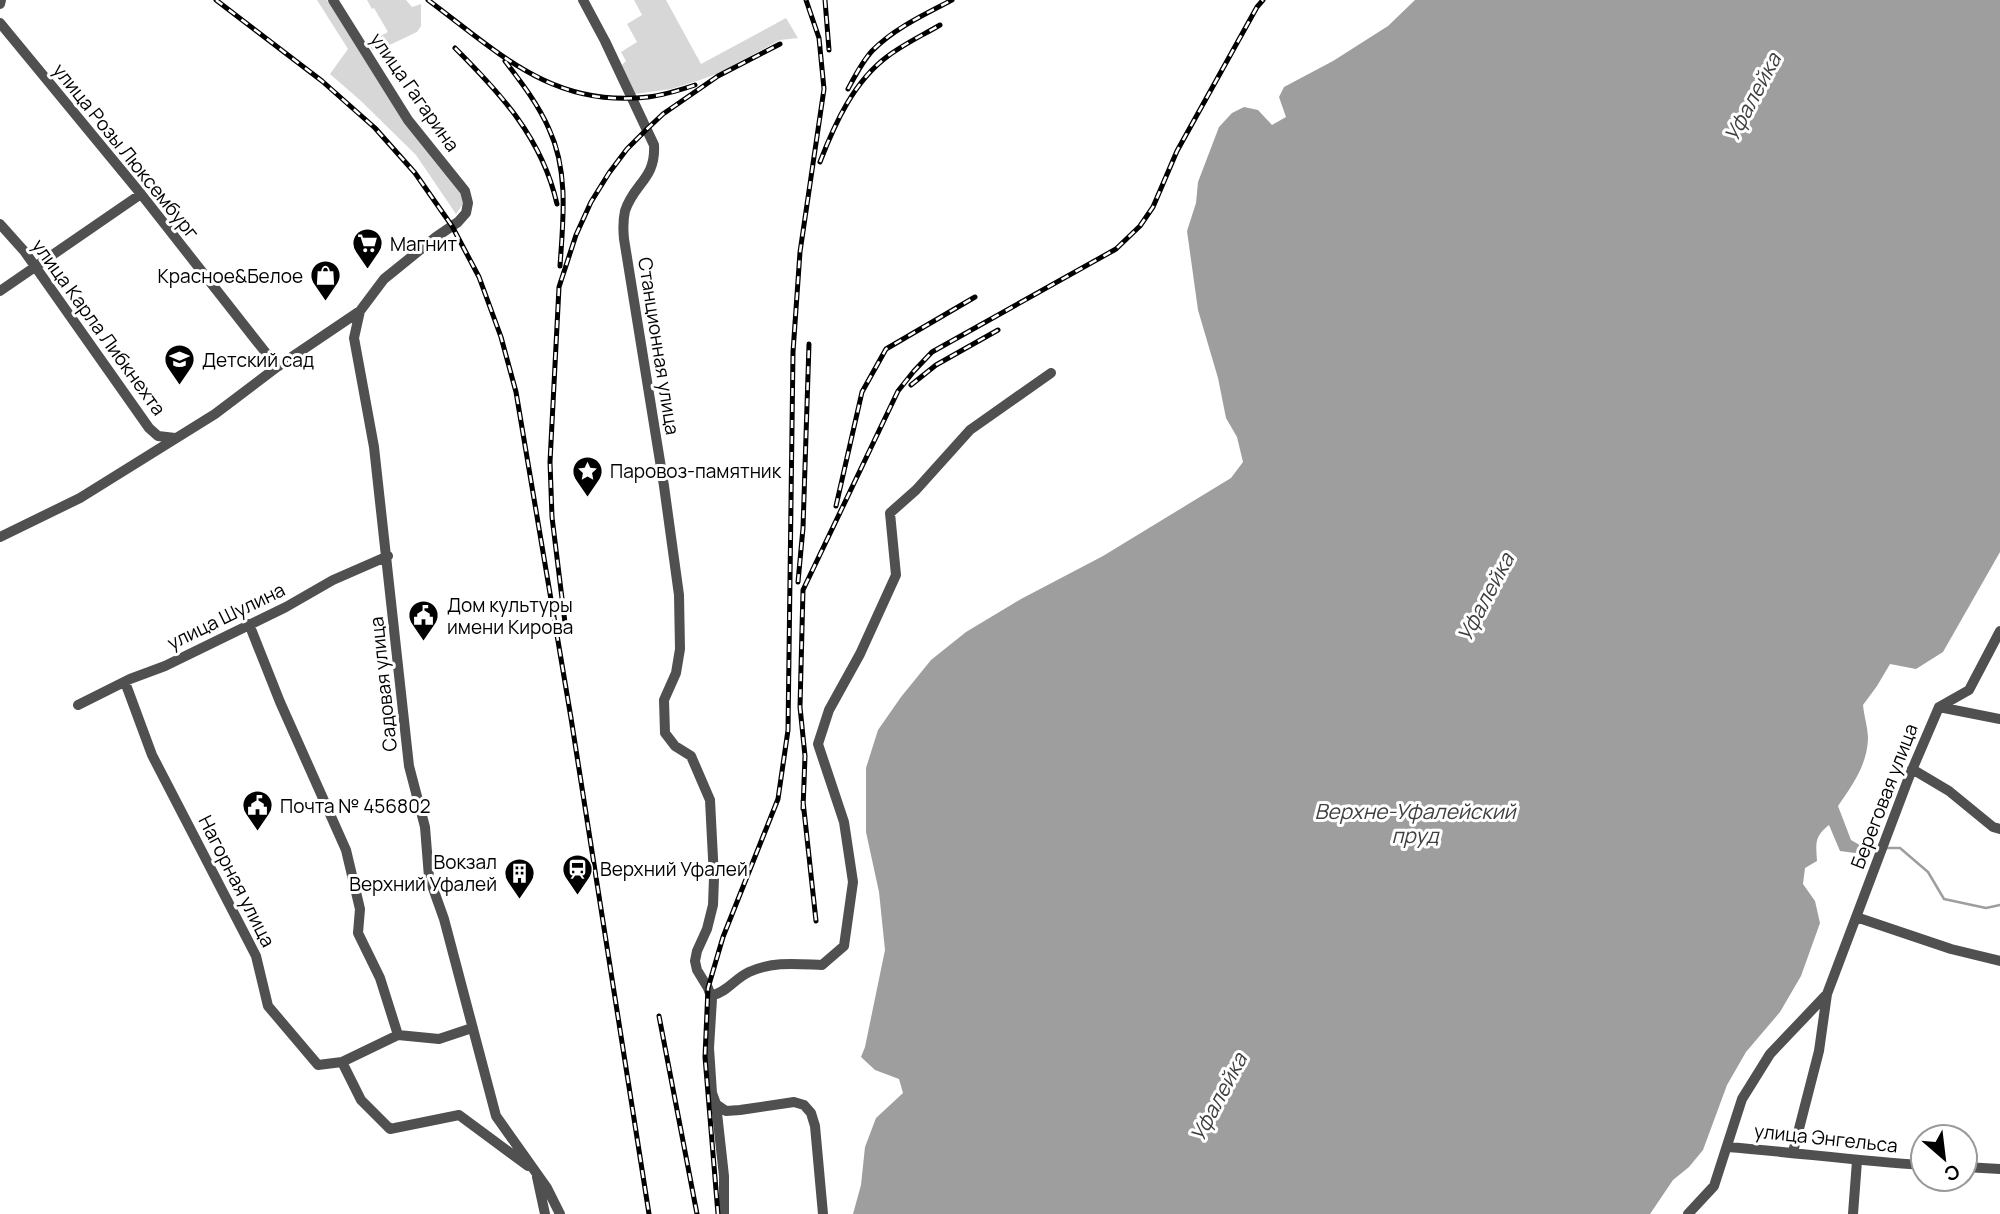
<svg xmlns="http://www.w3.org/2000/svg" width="2000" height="1214" viewBox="0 0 2000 1214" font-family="Manrope,sans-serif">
<rect width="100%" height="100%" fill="#fff"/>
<path fill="#d7d7d7" d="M317 0H327L405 122 460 190 463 204 456 214 416 155 361 101 330 74 348 49Z
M367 0H406L412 7 421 4V26L417 32 377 51 372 50 369 44 370 42 388 32 374 8 372 9Z
M634 0H666L701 64 786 18 798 38 780 40 719 73 700 80 671 89 635 94 622 65 626 61 621 52 637 42 627 24 642 15Z"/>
<path fill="#9e9e9e" d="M1415 0H2000V552L1943 652 1916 669 1890 664 1877 686 1863 705C1864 716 1868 728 1868 739 1867 765 1852 786 1838 806L1851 840 1865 848 1855 853 1840 851 1829 825C1814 837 1816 843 1817 861L1805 868 1803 884 1815 901 1820 923 1801 976 1780 1012 1746 1052 1727 1085 1703 1150 1689 1167 1673 1180 1650 1214H853L861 1185 865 1147 876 1118 903 1093 899 1079 875 1070 861 1057 865 1047 885 950 879 892 866 832V768L878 730 901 697 931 660 966 632 1021 599 1103 556 1231 478 1243 462 1237 437 1226 418 1218 378 1198 310 1187 231 1196 203 1198 182 1219 127 1232 113 1244 107 1258 110 1272 125 1286 117 1279 97 1284 87 1333 61 1388 26Z"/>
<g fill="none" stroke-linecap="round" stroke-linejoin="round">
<path stroke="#9e9e9e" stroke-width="2.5" d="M1865 848H1878
M1885 848H1900L1928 872 1944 899 1986 908 2000 905"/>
<path stroke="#505050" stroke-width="10" d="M583 0 605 41 654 145C656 179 634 183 625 211 623 220 623 229 624 239L664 486 679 595 680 649 676 673 664 700 665 733 675 746 691 756 710 800 714 878 713 905 707 929 697 951 695 961 697 970 708 988 712 999 709 1048 712 1093 716 1104 724 1176V1214
M0 4 1 0
M0 23 141 194 277 367
M0 224 25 252 149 428 158 436 175 438
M0 291 141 194
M360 311 354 338 374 447 409 766 425 827 429 877 444 919 496 1116 547 1188 560 1214
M0 537 80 498 215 414 277 367 360 311 384 279 436 237 458 222 466 213 468 203 465 191 408 120 333 0
M249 624 280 702 346 850 360 909 358 933 380 978 398 1035 342 1062
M125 682 152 755 256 956 268 1006 318 1065 342 1062 361 1100 390 1129 459 1115 528 1166
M78 705 130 679 165 666 286 607 333 580 388 556
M1939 707 2000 719
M1912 769 1949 791 1993 827 2000 829
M1856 917 1951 949 2000 961
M711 996C729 991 734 979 749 972 773 961 797 964 822 965L844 946 853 882 844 822 818 744 829 710 860 654 896 575 890 513 916 490 970 430 1051 373
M398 1035 439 1039 472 1028
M716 1104 726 1111 740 1110 794 1102 804 1105 811 1113 815 1126 823 1214
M1727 1147C1792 1152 1857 1161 1923 1165
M1793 1152 1819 1051 1827 994 1909 777 1939 707 1969 690 2000 631
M1965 1167 2000 1169
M537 1177 545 1214
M1688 1214 1714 1186 1742 1099 1770 1054 1827 994
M1853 1214 1857 1161"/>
<defs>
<path id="rail" d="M216 0 322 81 375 128 415 173 452 226 479 277 501 337 516 392 571 718 649 1214
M428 0C499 53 553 108 648 97 665 95 680 90 695 85
M825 0 829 50
M455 48C501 94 542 138 557 204
M505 61C521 82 538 104 549 129 569 172 563 221 560 266
M848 89C855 76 862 62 872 51 893 29 925 14 952 0
M820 162C835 123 854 81 888 56 904 44 923 35 940 25
M911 385 936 365 998 330
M836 506 862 392 886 349 975 297
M798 582 803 528 809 344
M566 631 552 517 550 462 559 287 576 235 591 202 609 173 627 149 647 129 663 114 718 76 780 44
M803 801 816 921
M803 809 805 756 800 707 803 590 898 391 914 371 932 352 1116 249 1140 226 1153 207 1177 151 1257 7 1263 0
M659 1016 697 1214
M718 1214 705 1057 708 988 723 937 778 799 788 730 793 352 800 252 824 89 819 38 806 0"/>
</defs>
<use href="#rail" stroke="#000" stroke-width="5"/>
<use href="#rail" stroke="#fff" stroke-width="2.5" stroke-dasharray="8" stroke-linecap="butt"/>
</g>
<defs>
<symbol id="supermarket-pin" viewBox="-11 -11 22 30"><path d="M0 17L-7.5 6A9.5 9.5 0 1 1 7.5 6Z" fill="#000" stroke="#fff"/><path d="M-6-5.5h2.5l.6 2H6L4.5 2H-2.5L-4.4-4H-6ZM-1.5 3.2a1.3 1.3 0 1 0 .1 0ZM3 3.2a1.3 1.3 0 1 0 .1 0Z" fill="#fff"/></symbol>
<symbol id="shop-pin" viewBox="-11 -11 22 30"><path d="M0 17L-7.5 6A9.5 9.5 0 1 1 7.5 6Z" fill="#000" stroke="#fff"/><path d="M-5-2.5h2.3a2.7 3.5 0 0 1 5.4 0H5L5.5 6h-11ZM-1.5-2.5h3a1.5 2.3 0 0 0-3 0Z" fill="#fff"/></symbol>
<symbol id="school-pin" viewBox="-11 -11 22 30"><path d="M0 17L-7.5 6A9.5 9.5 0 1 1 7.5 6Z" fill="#000" stroke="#fff"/><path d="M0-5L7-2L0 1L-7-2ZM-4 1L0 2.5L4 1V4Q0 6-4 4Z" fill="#fff"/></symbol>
<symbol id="sight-pin" viewBox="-11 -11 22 30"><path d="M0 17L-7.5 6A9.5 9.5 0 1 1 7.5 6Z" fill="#000" stroke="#fff"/><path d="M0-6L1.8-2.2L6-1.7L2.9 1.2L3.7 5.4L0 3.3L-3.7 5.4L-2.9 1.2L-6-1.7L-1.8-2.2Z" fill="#fff"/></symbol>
<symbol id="civic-pin" viewBox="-11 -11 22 30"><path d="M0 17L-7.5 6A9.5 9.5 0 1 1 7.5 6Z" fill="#000" stroke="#fff"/><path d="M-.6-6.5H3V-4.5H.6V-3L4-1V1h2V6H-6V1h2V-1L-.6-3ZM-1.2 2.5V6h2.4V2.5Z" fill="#fff"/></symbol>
<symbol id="station-pin" viewBox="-11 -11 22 30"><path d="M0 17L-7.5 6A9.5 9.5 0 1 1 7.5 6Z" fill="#000" stroke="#fff"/><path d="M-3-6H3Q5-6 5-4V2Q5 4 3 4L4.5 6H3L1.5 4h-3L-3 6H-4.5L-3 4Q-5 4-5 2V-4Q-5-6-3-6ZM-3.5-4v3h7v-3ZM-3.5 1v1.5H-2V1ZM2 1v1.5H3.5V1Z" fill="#fff"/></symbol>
<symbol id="building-pin" viewBox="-11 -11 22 30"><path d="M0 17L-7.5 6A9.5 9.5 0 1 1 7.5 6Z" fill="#000" stroke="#fff"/><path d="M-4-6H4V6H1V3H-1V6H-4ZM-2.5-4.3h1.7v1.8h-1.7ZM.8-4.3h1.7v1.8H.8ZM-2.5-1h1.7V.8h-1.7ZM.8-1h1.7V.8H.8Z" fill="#fff"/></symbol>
</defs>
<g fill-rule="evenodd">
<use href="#supermarket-pin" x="350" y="226" width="35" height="47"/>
<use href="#shop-pin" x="308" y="258" width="35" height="47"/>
<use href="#school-pin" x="162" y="342" width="35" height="47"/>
<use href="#sight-pin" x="570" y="454" width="35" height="47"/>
<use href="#civic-pin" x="406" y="598" width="35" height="47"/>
<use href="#civic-pin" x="240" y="788" width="35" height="47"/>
<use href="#station-pin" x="560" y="852" width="35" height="47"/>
<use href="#building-pin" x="502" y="856" width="35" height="47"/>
</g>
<g text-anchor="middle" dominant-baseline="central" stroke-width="6" stroke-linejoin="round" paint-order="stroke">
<g font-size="19" fill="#000" stroke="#fff">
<text transform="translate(415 92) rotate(55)">улица Гагарина</text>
<text transform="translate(126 151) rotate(51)">улица Розы Люксембург</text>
<text transform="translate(99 327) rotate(54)">улица Карла Либкнехта</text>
<text transform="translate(659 346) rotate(81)">Станционная улица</text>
<text transform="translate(226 616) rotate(-26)">улица Шулина</text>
<text transform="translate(383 684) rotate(-96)">Садовая улица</text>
<text transform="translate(1884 796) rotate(-69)">Береговая улица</text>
<text transform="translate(237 881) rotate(63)">Нагорная улица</text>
<text transform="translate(1826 1138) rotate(6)">улица Энгельса</text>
</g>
<g font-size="19" fill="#000" stroke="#fff" text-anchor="start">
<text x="390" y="244">Магнит</text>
<text x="303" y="276" text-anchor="end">Красное&amp;Белое</text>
<text x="202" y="360">Детский сад</text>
<text x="610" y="471">Паровоз-памятник</text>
<text x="447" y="605">Дом культуры<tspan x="447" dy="22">имени Кирова</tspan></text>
<text x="280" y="806">Почта № 456802</text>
<text x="497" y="862" text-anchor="end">Вокзал<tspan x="497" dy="22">Верхний Уфалей</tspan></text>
<text x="600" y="869">Верхний Уфалей</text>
</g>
<g font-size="21" font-style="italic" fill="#3f3f3f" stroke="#fff">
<text transform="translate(1752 97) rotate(-62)">Уфалейка</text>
<text transform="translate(1485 597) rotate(-62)">Уфалейка</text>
<text x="1415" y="811">Верхне-Уфалейский<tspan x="1415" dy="24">пруд</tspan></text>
<text transform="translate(1218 1097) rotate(-62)">Уфалейка</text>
</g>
</g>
<g transform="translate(1944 1158) rotate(152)"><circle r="33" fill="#ffffff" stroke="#999999" stroke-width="2"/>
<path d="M0-5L12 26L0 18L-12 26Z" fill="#000000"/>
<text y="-10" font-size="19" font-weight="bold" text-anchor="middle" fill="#000000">С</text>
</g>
</svg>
